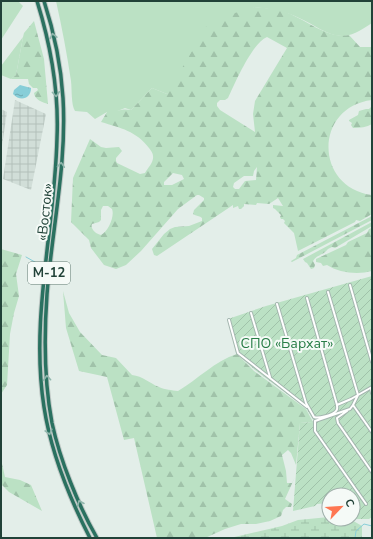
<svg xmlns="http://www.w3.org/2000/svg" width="373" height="539" viewBox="0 0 373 539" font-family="'Nunito Sans',sans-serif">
<defs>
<pattern id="industrial-grid" width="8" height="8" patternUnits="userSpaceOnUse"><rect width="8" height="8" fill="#d1ded8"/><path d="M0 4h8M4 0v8" fill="none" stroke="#b3c0ba"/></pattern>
<pattern id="forest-firs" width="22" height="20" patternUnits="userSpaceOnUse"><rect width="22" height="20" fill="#bbe1c4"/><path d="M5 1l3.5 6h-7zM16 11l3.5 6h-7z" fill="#a0c2a9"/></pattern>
<pattern id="wetland-marsh" width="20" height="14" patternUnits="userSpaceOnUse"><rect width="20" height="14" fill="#bbe1c4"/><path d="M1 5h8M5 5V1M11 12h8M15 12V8" fill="none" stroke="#a0c2a9"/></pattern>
<pattern id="garden-furrows" width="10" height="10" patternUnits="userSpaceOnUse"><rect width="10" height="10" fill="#bbe1c4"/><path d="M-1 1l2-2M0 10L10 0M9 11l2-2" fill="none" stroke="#a0c2a9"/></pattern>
<pattern id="water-ripples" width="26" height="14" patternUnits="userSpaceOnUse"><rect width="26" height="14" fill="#87ced8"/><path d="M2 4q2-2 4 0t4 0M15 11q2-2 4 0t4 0" fill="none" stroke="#6ea9b0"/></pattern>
</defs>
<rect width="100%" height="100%" fill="#e3eee9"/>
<path fill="url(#industrial-grid)" d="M15 100 46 114 31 190 3 179Z
M1 109 7 112 1 153Z"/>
<path fill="#bbe1c4" d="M1 1H18L23 6 1 40Z
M56 1H372V23C364 28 355 35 344 36 328 37 314 24 299 18 285 11 270 9 254 7L167 94 152 88 131 110 125 108 115 112H107L95 119 87 112 75 111C71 105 72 89 71 81 67 54 62 28 56 1Z
M23 37 16 75 11 79 1 75V66Z"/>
<path fill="url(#forest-firs)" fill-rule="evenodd" d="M254 7C262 8 271 8 279 10 301 15 326 40 349 35L360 47H372V100C314 107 314 187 372 195V214L360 221 356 220 355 222 298 251 294 233 284 223 285 221 283 219H281L280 217 281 215 275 209 273 208V205L283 206 278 198 269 204 257 203 256 205 244 204V206L241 209H239L238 206 233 208V205L157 256 154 255 152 249 164 234 170 229 175 227 189 226 202 221V218C200 216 196 216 193 214L194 210 204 200V198L199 195H197L178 209 141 251 126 265 116 269 104 265 91 248 89 240 71 222 73 178 90 139 101 147 106 148 119 147 122 151 116 158V161L117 163 140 174 145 173C148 168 154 162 153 156 153 153 151 151 149 148 136 131 121 128 101 122L107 112C117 112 121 108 131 110L152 88 167 94 207 25 219 18ZM267 37 287 48 255 101 253 114 255 132 220 110 217 106V103L220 100H225L228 98C235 83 252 43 267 37ZM257 167 256 180 245 181 239 189H235L233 187 234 183 244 176H253L254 171ZM173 173 182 175 184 179 172 185H164V182ZM103 206H108L112 209C115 216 108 232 101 235 96 234 90 229 92 224L99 222 101 220V210Z
M34 21 44 59 48 104C42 102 35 100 34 93L38 90 37 88H33L29 84 28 79H11L16 75 23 37 24 33Z
M371 107 372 124C367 127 360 128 353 128L351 125 352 123 349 121V120L358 115 359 111 366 109H369Z
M372 216V220L292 262 291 261 296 258 297 255Z
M372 222V226L335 248 332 247 328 249C324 255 316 255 313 261L315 265 314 268 311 269 307 263 305 262 303 259Z
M372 228V271C358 275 339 273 327 265L323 266 321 263 316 262V259L346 245 348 242 367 233 369 229Z
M1 249 22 255 16 274 19 296 14 313 10 334 7 385 1 394Z
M63 291 69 313 80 332 102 355 116 358 132 375C143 376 149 383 159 387 165 390 172 390 178 391 198 379 215 361 237 354L254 371 306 409 313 422 300 423 296 465 291 453 288 450 282 455 286 471 287 483H292L295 477 285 499 292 504 291 507H286L283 510 281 516 270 521 256 524H241L225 529 205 538H157L134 438 124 440 107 377 79 371 66 328Z
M1 459 5 477 20 480 31 485 42 511 9 492 1 484Z"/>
<path fill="url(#wetland-marsh)" d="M329 517V519H350L362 526V538H230L282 526 298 520Z"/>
<path fill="url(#garden-furrows)" d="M372 276V517L369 519H347H353V495H329V503L317 504 315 506 293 511 300 423 313 422 315 420 314 421 306 408 255 370 236 353 228 319 266 306Z"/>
<path fill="url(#water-ripples)" d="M20 85 31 88C31 99 20 102 13 94L14 90Z"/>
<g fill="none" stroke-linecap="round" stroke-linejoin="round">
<path stroke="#87ced8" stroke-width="1" d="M26 257 42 266
M55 267 57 268
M355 538 356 531 364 524 372 526"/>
<defs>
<path id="minor" d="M350 285 372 362
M328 292 358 395 353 405 372 432
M307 298 337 405
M277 304 306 403 314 417C318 419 333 415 336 411 338 409 337 408 337 405L351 399 372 387
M251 313 270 377
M229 320 238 353 307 407
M371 388 372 393
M353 405 350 409 315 421V431L366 504
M347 411 337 418 338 423 372 472"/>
<path id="highway" d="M37 1C51 46 59 92 57 138 55 228 30 318 44 407 51 453 69 497 90 538
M44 1C54 32 61 65 63 98 67 164 52 229 47 294 44 336 44 381 52 423 60 460 78 505 97 538"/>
</defs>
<use href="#minor" stroke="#a5b7b0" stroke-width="4"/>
<use href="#highway" stroke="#c1cac7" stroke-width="5.5"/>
<use href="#minor" stroke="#fff" stroke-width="2"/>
<use href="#highway" stroke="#2a7160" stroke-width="3.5"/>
</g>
<defs><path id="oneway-chevron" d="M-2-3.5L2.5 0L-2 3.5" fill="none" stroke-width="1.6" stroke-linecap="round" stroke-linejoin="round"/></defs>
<g stroke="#90b6ac">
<use href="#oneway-chevron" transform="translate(53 36) rotate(-103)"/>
<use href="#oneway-chevron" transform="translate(56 94) rotate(86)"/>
<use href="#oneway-chevron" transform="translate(61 165) rotate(-86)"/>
<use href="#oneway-chevron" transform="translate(47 378) rotate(-94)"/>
<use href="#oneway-chevron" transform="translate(49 432) rotate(76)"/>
<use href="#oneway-chevron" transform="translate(80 503) rotate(-113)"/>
</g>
<g text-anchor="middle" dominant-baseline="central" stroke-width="4" stroke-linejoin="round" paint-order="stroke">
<rect fill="#f5faf7" stroke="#617971" stroke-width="1" x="28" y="262" width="42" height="22" rx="3"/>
<g font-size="13" font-weight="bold" fill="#214238">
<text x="49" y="273">М-12</text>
</g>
<g font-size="14" fill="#214238" stroke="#f5faf7">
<text transform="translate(45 212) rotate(-84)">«Восток»</text>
</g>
<g font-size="14" fill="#277d46" stroke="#f5faf7">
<text x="287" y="343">СПО «Бархат»</text>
</g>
</g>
<rect width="373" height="539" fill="none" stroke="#214238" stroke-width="4"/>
<g transform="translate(341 507) rotate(65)"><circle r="19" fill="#f5faf7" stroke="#a0b0ab"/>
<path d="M0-3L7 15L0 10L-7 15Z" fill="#fe7752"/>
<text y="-6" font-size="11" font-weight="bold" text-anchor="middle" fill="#214238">С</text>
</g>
</svg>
